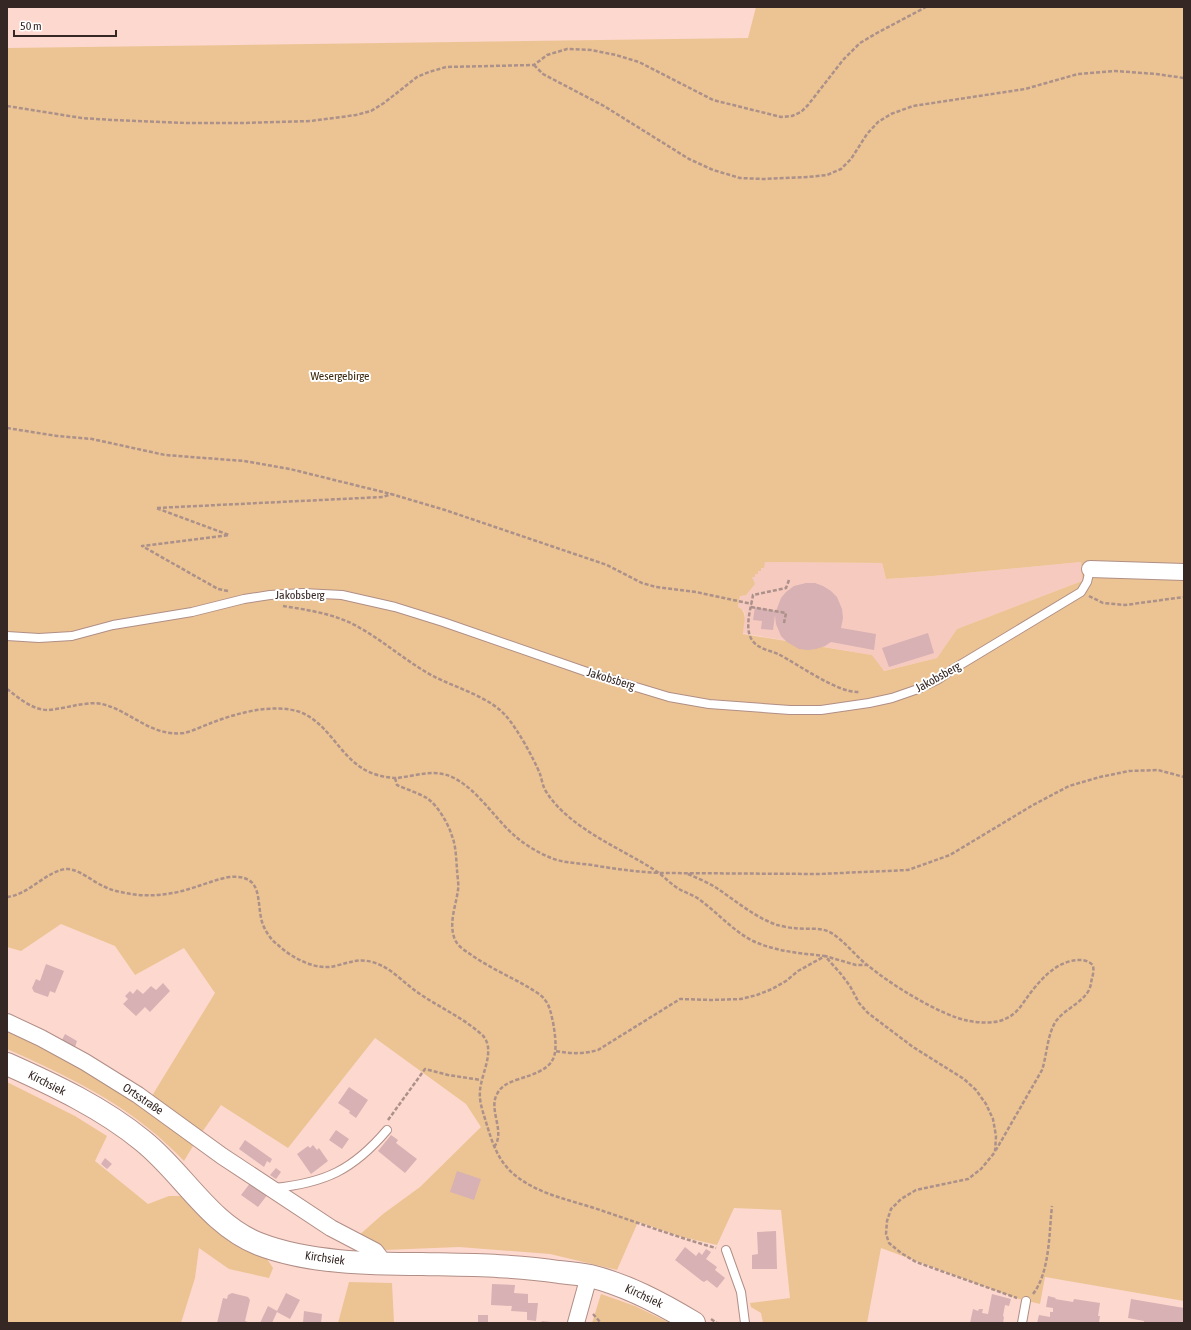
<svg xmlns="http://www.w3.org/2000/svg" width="1191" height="1330" viewBox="0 0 1191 1330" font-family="'Asap Condensed',sans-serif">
<rect width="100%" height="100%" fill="#fdd8cf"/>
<path fill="#f6cabf" d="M763 562 882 563 886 579 933 576 1081 562 1082 581 957 629 937 658 883 671 872 655 742 633 745 615 744 611 738 607 740 596 749 577Z"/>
<path fill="#ecc493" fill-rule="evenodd" d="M756 7H1184V1301L1045 1277 1040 1304 1019 1299 881 1248 867 1323H763L761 1313 751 1307 750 1303 790 1298 781 1210 734 1208 717 1245 682 1237 638 1222 617 1270 550 1254 459 1247 385 1250 357 1237 383 1214 420 1187 481 1127 466 1104 375 1038 288 1148 221 1105 200 1135 150 1099 215 993 184 948 135 975 115 946 61 924 21 951 7 947V48L748 38ZM765 562 882 563 886 579 933 576 1081 562 1082 581 957 629 937 658 884 671 872 655 743 634C743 624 749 612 738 607L740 596 746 595 755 584 752 577H755V574H758V571H761V568H764Z
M7 1027 91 1069 196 1141 184 1161C173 1150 161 1138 148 1128 108 1095 54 1070 7 1049Z
M7 1082 75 1116 107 1136 95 1161 148 1204 169 1196H185L228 1238 267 1259 273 1268 269 1278 229 1269 199 1248 195 1278 181 1323H7Z
M349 1282 392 1283 394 1323H338Z
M601 1294 635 1306 670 1323H592Z"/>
<path fill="#d7b1b3" d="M806 583H815L823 586 831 591 837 597 842 609 843 618 841 628 876 634 874 650 831 642 825 646 816 649 808 650 799 649 787 642 781 636 776 624 775 615 773 630 761 629 762 621 753 620 755 607 776 611 781 598 786 592 794 586Z
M928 633 934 653 889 667 882 648Z
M46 964 64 971 55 993 50 991 48 997 34 992 32 988 36 979 40 981Z
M163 983 170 991 150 1012 145 1007 136 1016 123 1004 128 999 125 996 130 991 133 994 137 989 143 994 151 986 156 990Z
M65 1034 77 1041 74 1050 61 1042Z
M349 1087 368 1100 356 1118 349 1113 350 1111 338 1103Z
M336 1130 349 1139 342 1149 329 1140Z
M391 1135 398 1140 396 1143 417 1159 405 1173 378 1151Z
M245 1140 272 1159 270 1163 267 1161 264 1167 239 1149Z
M313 1145 317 1150 319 1148 328 1161 311 1174 297 1154 308 1146 310 1148Z
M105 1158 112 1164 107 1169 101 1164Z
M276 1168 281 1172 276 1179 270 1175Z
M457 1171 481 1179 474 1200 450 1192Z
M251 1182 268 1194 258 1207 241 1195Z
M776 1231 777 1269H752V1255L758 1254 757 1232Z
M685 1247 696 1256 699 1252 702 1255 706 1249 711 1252 706 1259 717 1267 715 1270 725 1278 717 1288 707 1280 704 1282 702 1281 675 1260Z
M492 1284 515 1285 514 1293 528 1294V1303H538L536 1321 527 1320V1312L511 1311 512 1306 491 1305Z
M232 1293 248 1297 250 1300 245 1321 251 1323H217L223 1298 227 1299 228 1295Z
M286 1293 300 1300 290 1319 277 1312 272 1323H260L268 1306 277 1311Z
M992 1294 1011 1299 1009 1306 1005 1305 1003 1316 1004 1317 1003 1323H970L973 1309 978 1311 979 1309H983L982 1313 988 1314Z
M1048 1296 1056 1298 1055 1299 1073 1302 1074 1299 1100 1303 1098 1316H1100L1099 1323H1037L1039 1315 1050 1317V1312H1053V1308L1046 1307Z
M1131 1299 1184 1308V1323H1144V1321L1128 1318Z
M304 1311 322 1314 321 1323H303Z
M478 1315H488V1322H478Z
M542 1321 551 1322V1323H541Z"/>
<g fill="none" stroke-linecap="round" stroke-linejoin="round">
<defs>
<path id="service" d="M7 636 39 638 72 636 113 625 192 612 244 599 270 595 303 593 342 595 395 607 443 622 593 674 669 697 709 704 790 710H821L869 703 892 698 918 689 937 680 955 668 1081 592 1087 582 1090 569
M274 1188C325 1183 353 1170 387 1130
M726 1250 741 1292 745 1323
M1022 1323 1026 1301"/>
<path id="minor" d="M1090 569 1184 572
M7 1022 41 1038 85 1062 138 1095 222 1156 331 1228 375 1251 385 1264
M576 1323 589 1276"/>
<path id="secondary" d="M7 1064C54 1085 103 1108 143 1141 184 1174 209 1224 259 1244 308 1263 371 1264 422 1264 468 1265 514 1265 559 1272 569 1273 580 1274 590 1276 627 1285 661 1303 694 1323"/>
</defs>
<use href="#service" stroke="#b08e86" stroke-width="10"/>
<use href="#minor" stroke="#b08e86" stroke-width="18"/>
<use href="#secondary" stroke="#b08e86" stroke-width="24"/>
<path stroke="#ac908a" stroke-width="2.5" stroke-dasharray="4 2" stroke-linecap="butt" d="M534 65 543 74 604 106 689 159 713 170 740 178 763 179 808 177 827 175 841 169 851 159 867 134 878 122 891 114 913 106 1025 89 1078 74 1115 71 1156 74 1184 78
M7 106 82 118 113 120 187 123H242L311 121 356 115 371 111 384 103 417 77 429 72 446 67 534 65 547 55 567 49 591 50 616 55 639 62 713 100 781 117 792 116 801 112 808 105 843 60 860 43 877 33 926 7
M7 428 57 436 92 439 165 455 244 461 290 469 391 494 445 510 607 565 642 583 656 587 696 592 752 604
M789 580 786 588 753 595C751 608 744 628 752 640 758 649 769 650 778 654 798 664 837 693 859 692
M228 591 218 589 142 546 229 535 156 508 383 497 391 494
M1089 596 1103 603 1125 605 1184 597
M283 606C308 610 337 614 360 628 385 642 407 662 433 676 456 688 490 697 506 716 517 728 534 759 540 774 542 780 543 788 547 793 570 828 618 847 653 869 663 875 669 883 679 889 686 893 694 895 700 900 718 913 733 931 753 941 778 952 799 953 825 956L841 974 850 986 859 1003 868 1013 913 1047 964 1079 976 1090 986 1104 993 1119 996 1136 995 1152 981 1169 968 1179 916 1190 901 1199 891 1209 887 1221 886 1234 889 1243 901 1253 916 1262 1017 1298
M751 607 786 613 784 623
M7 689C19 698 32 710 48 710 58 709 68 707 77 705 85 704 94 702 102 704 131 711 151 737 184 733 193 731 203 726 211 723 237 713 273 703 300 712 328 723 338 753 362 768 370 774 386 778 397 778 416 776 435 768 454 778 479 791 494 818 515 836 524 844 537 852 549 857 562 863 577 863 592 865 615 869 637 872 661 873L819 874 908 870 950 855 1033 805 1069 786 1100 777 1129 771 1158 770 1184 777
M395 778 397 785C406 789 420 794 427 798 438 806 448 823 452 836 456 846 456 858 457 869 457 875 459 883 458 890 456 905 449 922 454 937 456 945 464 950 470 954 488 967 509 976 528 987 534 991 541 994 545 1000 550 1006 551 1014 553 1022 560 1063 554 1068 516 1080 508 1083 501 1086 497 1094 488 1110 506 1132 494 1147
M688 874C697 878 707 882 715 887 735 900 754 917 777 925 782 926 789 928 794 928 807 930 822 926 833 934 845 942 855 955 866 964 890 984 939 1015 969 1021 982 1023 996 1024 1007 1018 1016 1014 1021 1006 1026 999 1039 981 1056 960 1080 960 1085 960 1091 962 1093 966 1094 970 1093 975 1092 978 1091 982 1091 986 1089 990 1082 1003 1065 1009 1056 1021 1047 1035 1047 1055 1042 1070L996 1150
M7 897C29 895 48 869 68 869 80 870 92 881 103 886 109 889 115 891 121 892 141 897 162 896 182 891 198 887 213 880 229 877 264 874 256 900 262 922 265 931 271 940 278 945 292 958 316 971 335 966 348 963 358 958 372 962 388 966 400 979 413 989 434 1005 459 1015 480 1033 498 1047 481 1073 480 1091 479 1102 483 1112 486 1122 492 1142 498 1162 516 1176 540 1195 571 1200 600 1210 639 1223 676 1237 716 1248
M556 1051C571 1054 584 1054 598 1050L680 999 711 1000 741 999 757 995 772 989 786 981 798 971 825 956 856 965H867
M388 1120 425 1069 448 1075 481 1080
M1033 1294C1050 1272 1049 1233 1052 1206
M593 1314 601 1323
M711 1319 717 1323"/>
<use href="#service" stroke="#fff" stroke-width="8"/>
<use href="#minor" stroke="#fff" stroke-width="16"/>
<use href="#secondary" stroke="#fff" stroke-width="22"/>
</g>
<g text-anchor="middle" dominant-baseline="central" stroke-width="4" stroke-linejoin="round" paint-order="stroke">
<g font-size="12" fill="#3a260a" stroke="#fff">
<text x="340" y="376">Wesergebirge</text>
</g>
<g font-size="12" fill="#352724" stroke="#fff">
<text x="300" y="595">Jakobsberg</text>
<text transform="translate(938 677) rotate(-29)">Jakobsberg</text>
<text transform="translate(611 679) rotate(17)">Jakobsberg</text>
<text transform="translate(47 1083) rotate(27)">Kirchsiek</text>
<text transform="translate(143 1099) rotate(34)">Ortsstraße</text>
<text transform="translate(325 1258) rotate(8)">Kirchsiek</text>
<text transform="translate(644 1296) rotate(25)">Kirchsiek</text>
</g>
</g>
<rect width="1191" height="1330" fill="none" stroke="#352724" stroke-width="16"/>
<path d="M14 30v6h102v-6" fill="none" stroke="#352724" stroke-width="2"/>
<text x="20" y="30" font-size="12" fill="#352724" stroke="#ffffff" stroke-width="3" paint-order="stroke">50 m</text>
</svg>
